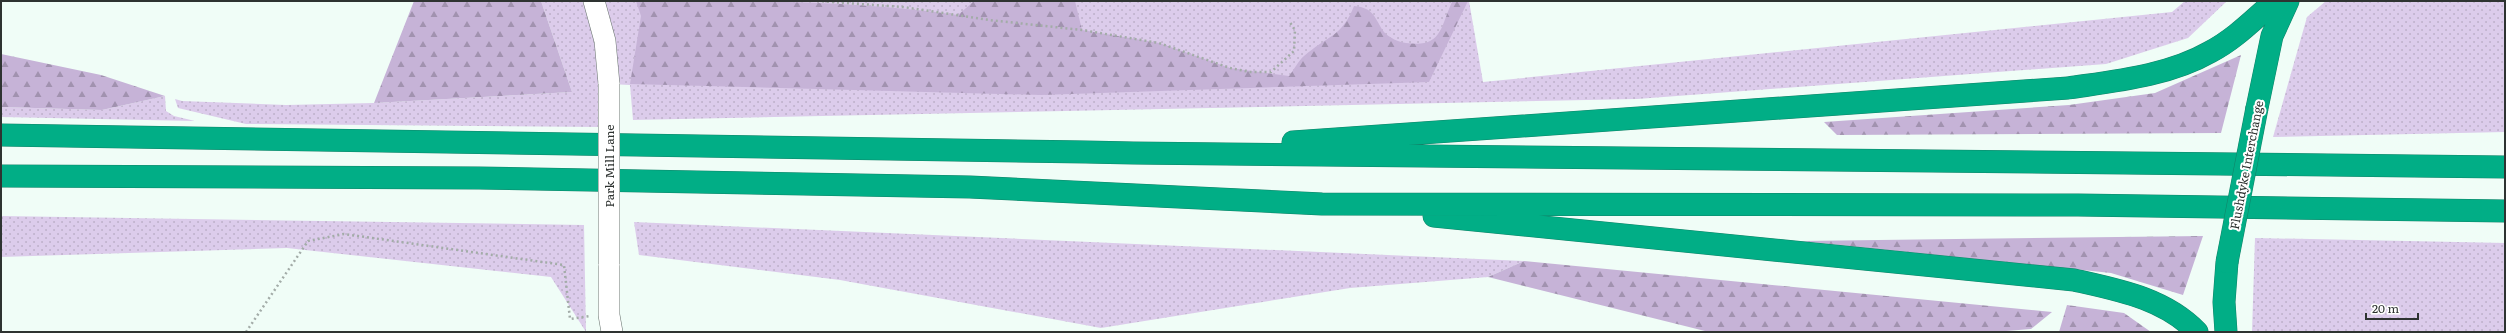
<svg xmlns="http://www.w3.org/2000/svg" width="2506" height="333" viewBox="0 0 2506 333" font-family="Literata,serif">
<defs>
<pattern id="grass-dots" width="8" height="8" patternUnits="userSpaceOnUse"><rect width="8" height="8" fill="#dccceb"/><path d="M2 2h.1M6 6h.1" fill="none" stroke="#bdb0ca" stroke-width="1.8" stroke-linecap="round"/></pattern>
<pattern id="forest-firs" width="22" height="20" patternUnits="userSpaceOnUse"><rect width="22" height="20" fill="#c6b3d7"/><path d="M5 1l3.5 6h-7zM16 11l3.5 6h-7z" fill="#a192af"/></pattern>
</defs>
<rect width="100%" height="100%" fill="#f0fdf7"/>
<path fill="url(#grass-dots)" d="M541 1H583L596 47 600 85 599 127 246 124 178 108 175 99 182 101 286 105 374 103 572 92Z
M594 1H1469L1483 82 2172 12 2185 1H2227L2188 38 2106 64 1637 99 633 120 630 85 609 84Z
M2326 1H2505V132L2273 137 2307 17Z
M165 96 166 111 174 116 195 121 1 117V107L102 110Z
M1 216 584 225 586 332 551 277 287 248 1 257Z
M634 222 1524 261 1488 277 1350 288 1101 328 840 280 639 255Z
M2255 238 2505 243V332H2252Z"/>
<path fill="url(#forest-firs)" d="M414 1H541L572 92 374 103Z
M636 1C744 1 851 0 958 15L974 1H1075L1082 30 1159 43 1230 68 1289 76C1294 70 1298 61 1304 56 1327 36 1342 37 1354 6 1375 8 1374 18 1384 32 1389 38 1399 42 1406 43 1442 48 1440 28 1452 2L1468 1 1429 82 1041 95 630 84 641 16Z
M1 54 101 75 165 96 102 110 1 107Z
M2241 55 2221 133 1837 135 1824 122 2069 105 2155 93Z
M2203 236 2183 295 2111 273 1800 241Z
M1524 261 2052 312 2031 329 1994 332H1709L1488 277Z
M2067 305 2124 313 2151 332H2059Z"/>
<g fill="none" stroke-linecap="round" stroke-linejoin="round">
<defs>
<path id="street" d="M594 1 605 41 609 84
M609 264V315L612 332"/>
<path id="highway" d="M2257 108 2272 36 2288 1
M1 135C379 139 756 145 1133 153 1591 162 2048 161 2505 167
M1293 142 2068 88C2115 81 2168 76 2210 52 2235 39 2254 19 2275 1
M1 176 479 178 970 187 1322 204 2078 205 2505 211
M1434 216 2074 280C2118 290 2164 298 2197 332
M2226 332 2224 302 2227 262"/>
</defs>
<use href="#street" stroke="#67726d" stroke-width="22"/>
<use href="#highway" stroke="#118368" stroke-width="23"/>
<path stroke="#a3aca8" stroke-width="2.5" stroke-dasharray="2 3" stroke-linecap="butt" d="M817 1 903 7 989 20 1082 30 1159 43 1230 68 1250 72H1271L1294 51 1295 30 1289 21
M246 332 308 241 344 234 564 265 570 319 590 316"/>
<use href="#street" stroke="#fff" stroke-width="21"/>
<use href="#highway" stroke="#01ae86" stroke-width="22"/>
<defs>
<path id="street-bridge" d="M609 264V84"/>
<path id="highway-bridge" d="M2227 262 2257 108"/>
</defs>
<use href="#street-bridge" stroke="#67726d" stroke-width="22" stroke-linecap="butt"/>
<use href="#highway-bridge" stroke="#118368" stroke-width="23" stroke-linecap="butt"/>
<use href="#street-bridge" stroke="#fff" stroke-width="21"/>
<use href="#highway-bridge" stroke="#01ae86" stroke-width="22"/>
</g>
<g text-anchor="middle" dominant-baseline="central" stroke-width="4" stroke-linejoin="round" paint-order="stroke">
<g font-size="12" fill="#2e3331" stroke="#fff">
<text transform="translate(2246 165) rotate(-79)">Flushdyke Interchange</text>
<text transform="translate(609 166) rotate(-90)">Park Mill Lane</text>
</g>
</g>
<rect width="2506" height="333" fill="none" stroke="#2e3331" stroke-width="4"/>
<path d="M2366 313v6h52v-6" fill="none" stroke="#2e3331" stroke-width="2"/>
<text x="2372" y="313" font-size="12" fill="#2e3331" stroke="#ffffff" stroke-width="3" paint-order="stroke">20 m</text>
</svg>
